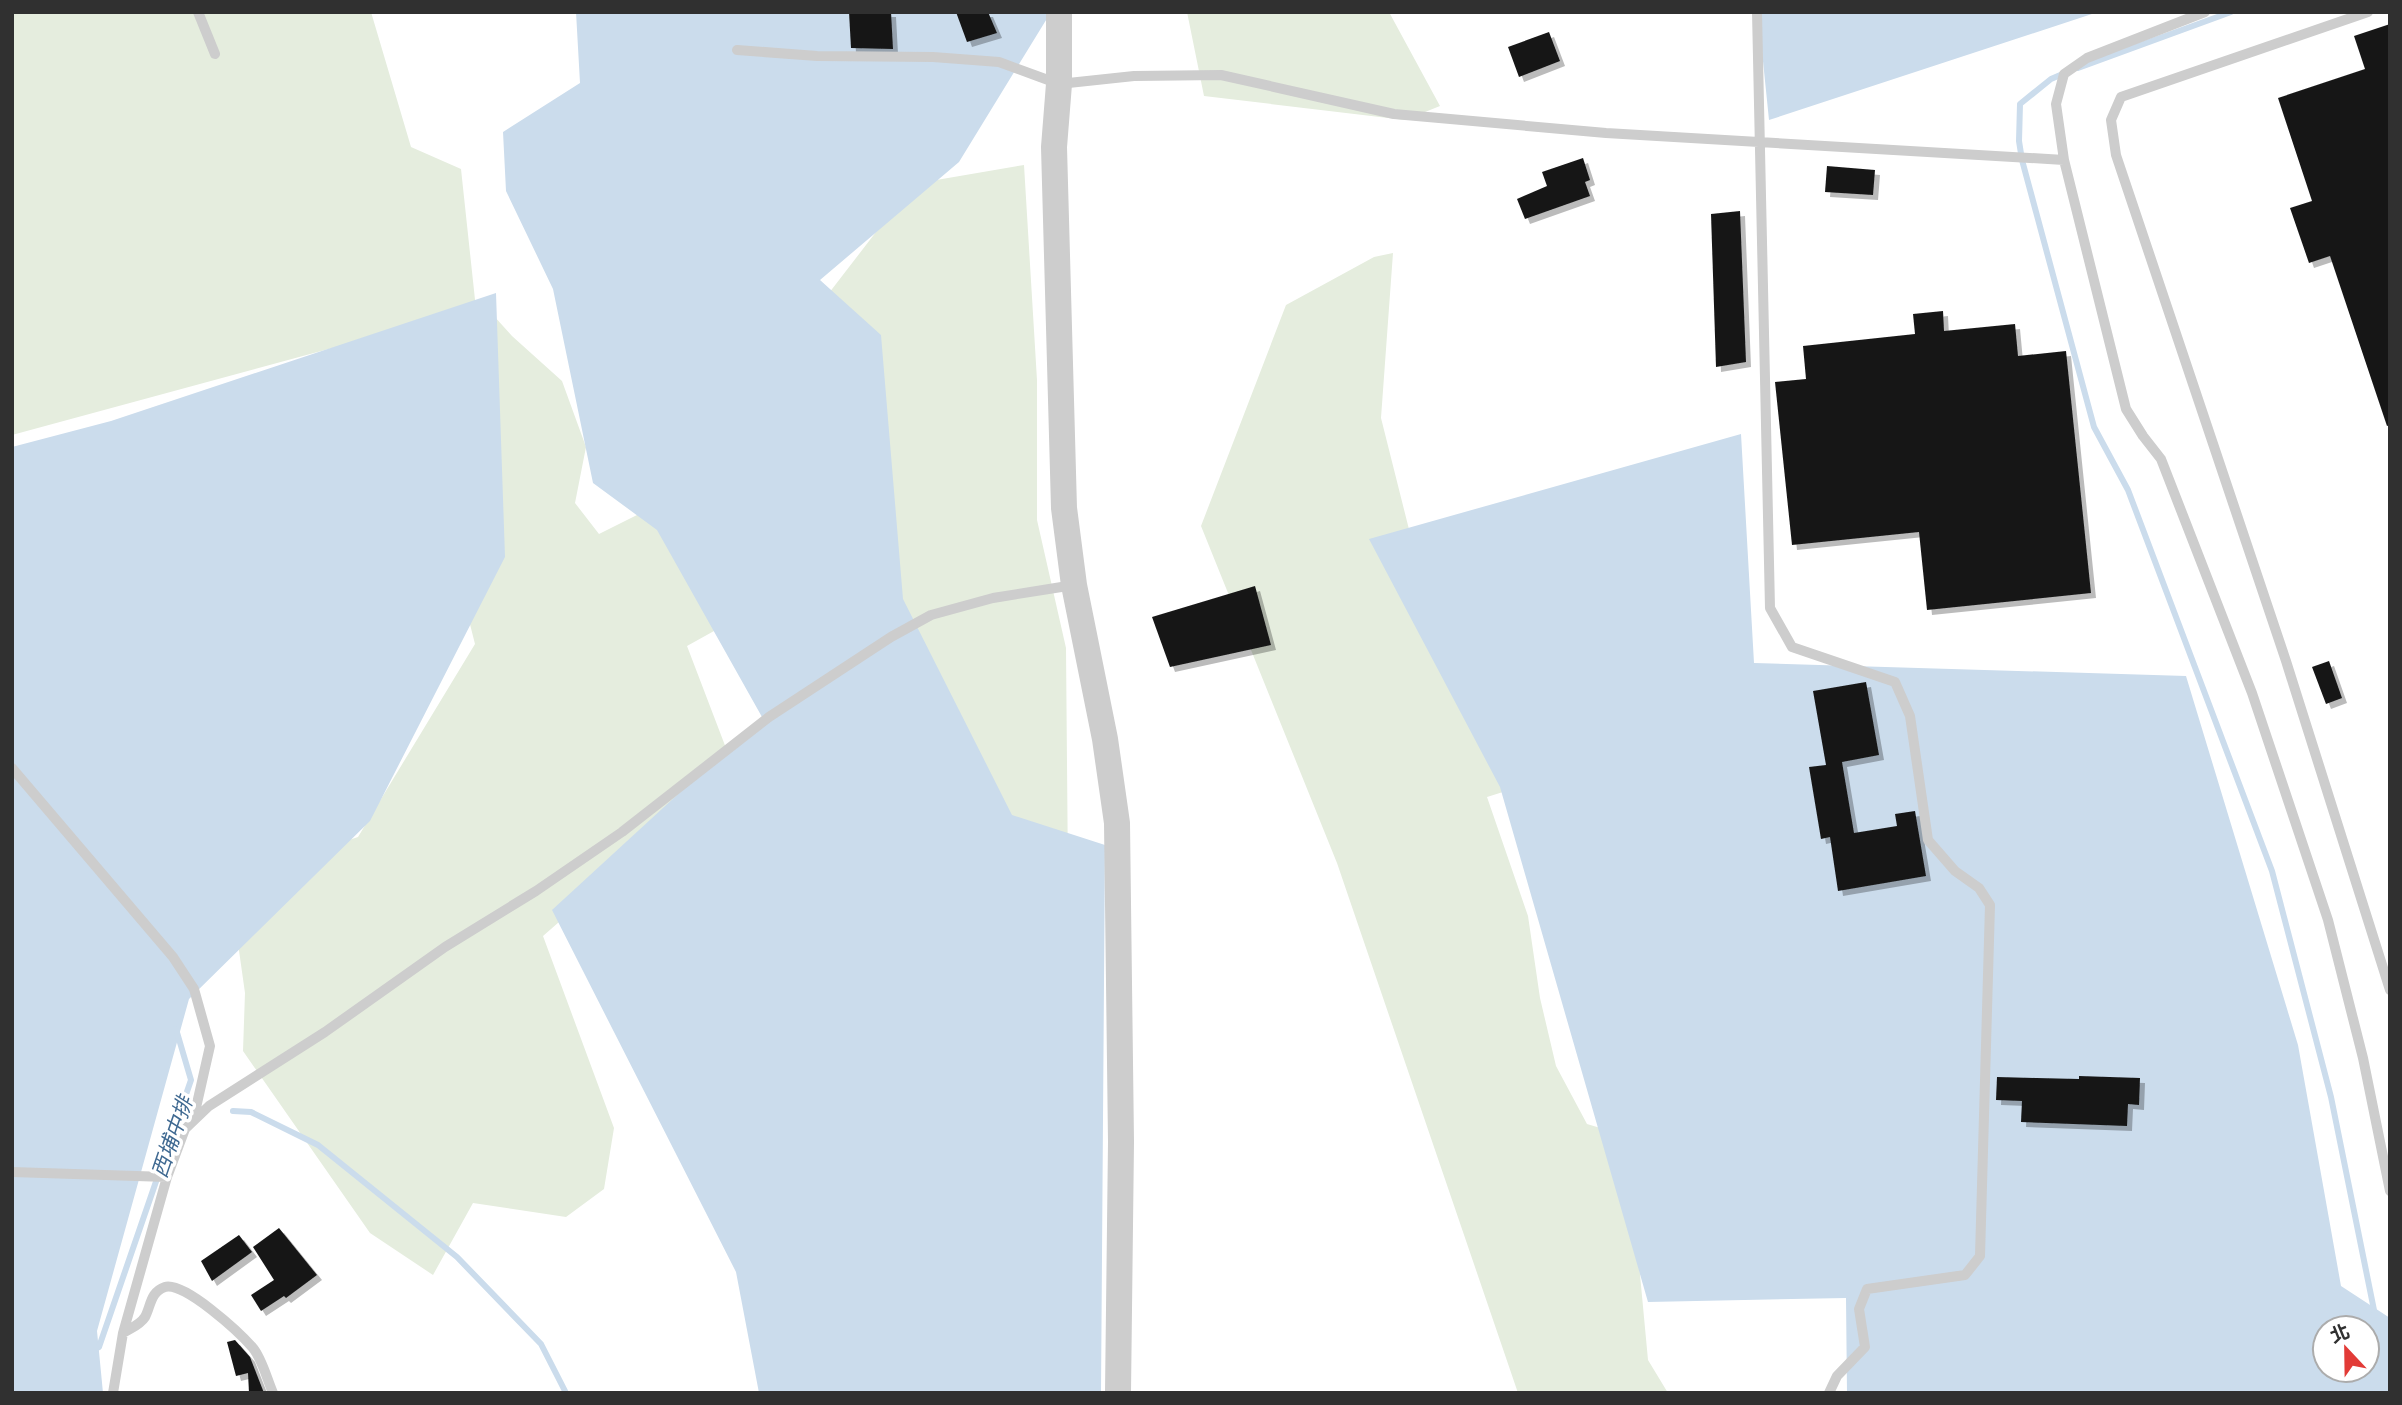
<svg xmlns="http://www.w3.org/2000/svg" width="2402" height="1405" viewBox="0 0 2402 1405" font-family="'PT Sans Narrow','Noto Sans TC',sans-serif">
<defs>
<filter id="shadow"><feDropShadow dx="5" dy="5" stdDeviation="0" flood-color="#0004"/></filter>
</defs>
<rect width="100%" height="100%" fill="#fff"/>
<path fill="#e5edde" d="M12 12H371L411 147 461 169 476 309 484 305 512 336 562 381 586 447 575 503 599 534 813 427 819 306 913 184 1024 165 1037 380V520L1066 648 1068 877 961 790 824 570 687 646 734 769 543 936 614 1128 604 1189 566 1217 473 1203 433 1275 370 1233 243 1051 245 993 229 880 358 837 475 644 423 439 417 325 12 435Z
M1187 12H1389L1440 106 1405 120 1204 96Z
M1393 253 1381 418 1424 589 1544 779 1487 797 1528 916 1540 998 1556 1066 1587 1124 1627 1136 1648 1360 1668 1393H1518L1337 863 1201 526 1286 305 1374 257Z"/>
<path fill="#cbdcec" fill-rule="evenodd" d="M576 12H1051L959 162 820 280 881 335 903 599 1012 815 1105 845 1101 1393H759L736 1272 552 910 762 717 657 530 593 483 553 289 506 191 503 132 580 83Z
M1758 12H2098L1769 120Z
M496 293 505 557 370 821 189 999 97 1331 103 1393H12V447L111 421Z
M1741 434 1754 663 2186 676 2298 1045 2341 1286 2390 1318V1393H1847L1846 1298 1648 1302 1500 787 1369 539ZM2325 1328H2367V1370H2325Z"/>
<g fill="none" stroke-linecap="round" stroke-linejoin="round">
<path stroke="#cbdcec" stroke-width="6" d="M2078 68 2231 12
M2065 73 2051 79 2020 104 2019 141 2022 160 2094 427 2128 490 2272 871 2331 1097 2375 1315
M233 1111 251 1112 318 1145 457 1257 541 1344 566 1393
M93 1350 99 1347 191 1080 176 1029"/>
</g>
<path fill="#171717" filter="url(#shadow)" d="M849 12H891L893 49 851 48Z
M956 12H988L997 33 967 42Z
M2390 24V425L2387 426 2330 256 2309 263 2290 208 2312 201 2278 98 2365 69 2354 36Z
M1549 32 1560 61 1519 77 1508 47Z
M1583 158 1590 180 1585 182 1590 196 1525 219 1517 199 1547 186 1542 172Z
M1827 166 1875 170 1873 195 1825 192Z
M1740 211 1746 362 1716 367 1711 214Z
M1943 311 1944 331 2015 324 2018 356 2066 351 2091 593 1927 610 1919 532 1792 545 1775 382 1806 379 1803 346 1915 334 1913 314Z
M1255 586 1271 645 1170 667 1152 617Z
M2329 661 2342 698 2326 704 2312 667Z
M1866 682 1879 755 1842 762 1854 833 1897 826 1895 814 1915 811 1926 876 1838 891 1830 837 1821 839 1809 767 1826 765 1813 691Z
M2079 1076 2140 1078 2139 1105 2128 1104 2127 1126 2021 1122 2022 1101 1996 1100 1997 1077 2079 1079Z
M279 1228 317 1275 286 1298 284 1296 261 1311 251 1295 274 1280 253 1247Z
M239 1235 252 1252 212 1281 201 1261Z
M235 1340 250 1357 264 1393H249L248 1373 236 1376 227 1342Z"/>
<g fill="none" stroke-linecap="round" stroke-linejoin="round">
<path stroke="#cdcdcd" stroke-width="10" d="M198 12 215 54
M1757 12 1770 608 1792 647 1895 682 1910 716 1928 840 1955 871 1979 888 1990 905 1980 1256 1965 1275 1867 1289 1859 1309 1865 1347 1837 1376 1829 1393
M2205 12 2087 58 2064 74 2056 104 2064 160 2126 409 2143 436 2161 459 2252 693 2328 920 2363 1058 2390 1191
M2368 12 2121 97 2111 120 2116 155 2286 661 2390 990
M737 50 817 56 933 57 999 62 1059 84 1134 76 1221 75 1394 114 1606 133 2064 160
M12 768 173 957 194 989 210 1046 193 1121
M12 1172 167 1177
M123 1333C131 1328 140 1325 145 1317 151 1306 150 1292 165 1287 184 1281 240 1333 253 1348 262 1359 267 1379 273 1393
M113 1393 123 1333 167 1177 185 1129 209 1106 325 1032 445 947 536 891 622 832 769 717 891 637 931 615 993 598 1074 585"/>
<path stroke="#cdcdcd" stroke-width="26" d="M1059 12V84L1054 147 1064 508 1074 585 1105 739 1117 823 1121 1142 1118 1393"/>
</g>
<g text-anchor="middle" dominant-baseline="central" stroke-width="7" stroke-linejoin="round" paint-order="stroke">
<g font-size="21" font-style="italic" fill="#3f6991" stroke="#fff">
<text transform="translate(172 1137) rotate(-71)">西埔中排</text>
</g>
</g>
<rect width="2402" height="1405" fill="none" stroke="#303030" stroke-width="28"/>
<g transform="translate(2346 1349) rotate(338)"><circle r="33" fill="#ffffff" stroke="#acacac" stroke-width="2"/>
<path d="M0-5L12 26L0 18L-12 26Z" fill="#e23b37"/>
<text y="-10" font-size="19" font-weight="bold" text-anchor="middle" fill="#303030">北</text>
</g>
</svg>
